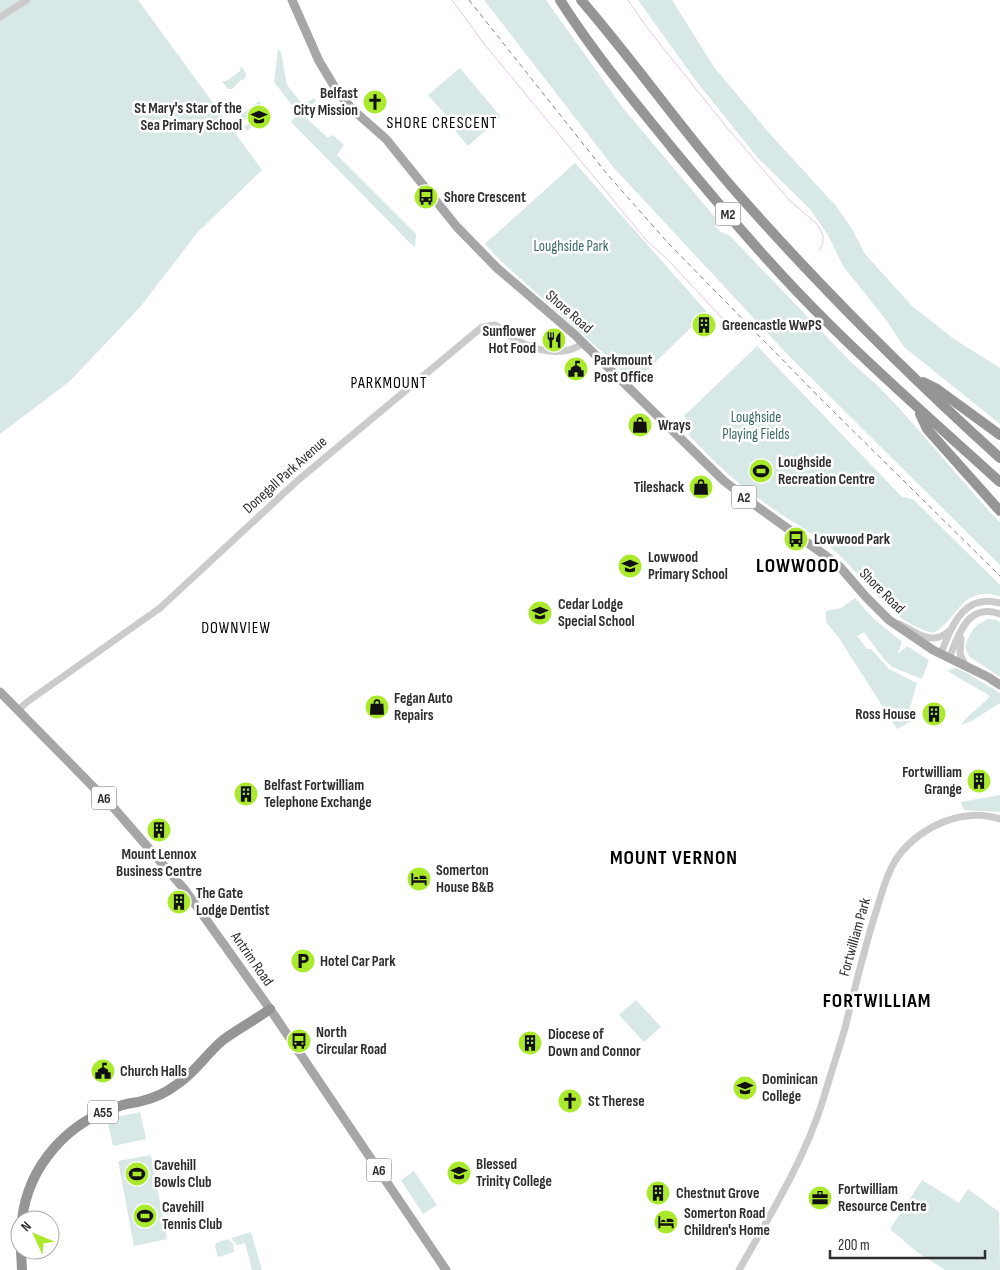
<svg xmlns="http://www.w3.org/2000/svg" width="1000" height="1270" viewBox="0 0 1000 1270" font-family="'Sofia Sans Condensed',sans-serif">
<rect width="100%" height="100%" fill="#fff"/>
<path fill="#d8e8e6" d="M0 0H138L262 170 197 233 141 306 70 381 0 434Z
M484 0H546L623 108 718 221 715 227 721 232 729 235 851 362 877 385 900 409 988 510 1000 522V565L788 355 614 168Z
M638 0H672L714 67 770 134 836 206 852 229 865 254 912 306 954 339 1000 368V424L904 347 887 321 843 266 828 235 809 208 758 158 696 81Z
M278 48 281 53 287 85 303 105 314 98 316 101 302 114 328 138 333 135 344 145 337 155 416 234 415 248 291 122 298 113 274 82Z
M241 66 246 73 245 79 241 80 232 89H228L222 81H226L240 71Z
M460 68 501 117 468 146 455 131 458 129 428 95Z
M259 101 263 106 257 110 261 115 266 111 269 114 247 131 244 127 249 123 246 119 240 124 236 119Z
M575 163 707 312 634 383 611 360 500 260 485 244Z
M757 346 902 497H906L914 500 1000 585V596C959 585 959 620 933 633 891 623 868 581 837 553 816 534 788 520 765 503 736 483 712 460 688 434L694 428 684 416Z
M855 598 873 618 902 642 898 653H899L907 646 929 660 922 679 892 667 883 658 864 632 857 636 867 649H871L889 669 917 683 910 708 912 721 897 729 839 638 826 622V611L841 608Z
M988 619 997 620 1000 623V677L969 656 965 647C970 632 973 626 988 619Z
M955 668 967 673 1000 693V703L970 722 961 725C967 715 982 706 990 696L947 671Z
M1000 795V812L964 810 961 802Z
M636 1000 661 1027 644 1042 619 1015Z
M140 1112 146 1139 113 1146 107 1119Z
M151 1155 167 1239 134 1246 118 1161Z
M414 1171 437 1205 423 1214 401 1180Z
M922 1180 959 1203 968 1189 999 1212 1000 1270H945L917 1252 890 1229Z
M251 1232 262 1270H252L245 1243 237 1245 231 1238Z
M228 1239 233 1244 234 1252 218 1257 215 1247 216 1243Z"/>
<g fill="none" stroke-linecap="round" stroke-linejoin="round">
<path stroke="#e4c6ec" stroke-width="1" d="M452 0 485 45 647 241 668 260 735 332 739 333
M628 0 648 29 728 129 790 201 817 224 823 235V243L819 251"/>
<path stroke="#cbcbcb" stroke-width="7" d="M0 17 27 0
M899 624C917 632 931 647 949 631
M959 635 961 639 960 654 966 666
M941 653C952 626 963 593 1000 603
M949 658C959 635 967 602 1000 614
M18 710 27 702 160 608 297 481 482 327 495 325C503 329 508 335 515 339 535 351 564 358 583 343
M739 1270C770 1215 804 1161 823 1100 830 1076 838 1052 845 1028 854 991 863 954 874 918 881 897 886 873 899 855 922 826 963 807 1000 819"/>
<path stroke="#a6a6a6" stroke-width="9" d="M292 0 319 61 337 91 352 109 386 139 457 227 497 268 574 334 724 481 759 508 826 556 840 567 866 597 889 620 933 650 988 677 1000 685
M0 692 113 807 185 890 270 1009 446 1270"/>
<path stroke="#959595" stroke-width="10" d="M560 0C593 52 633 100 672 148 722 208 772 268 828 323 883 378 942 429 1000 482
M581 0C633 60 679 126 731 186 815 282 905 372 1000 458
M923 382 937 389 1000 435
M920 414 927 429 1000 511
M22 1220C28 1166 68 1121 120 1106 127 1103 135 1103 142 1101 154 1098 167 1092 176 1085 195 1073 206 1054 223 1040 238 1029 255 1020 270 1009
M21 1250 22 1270"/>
<path stroke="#838383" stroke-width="1" stroke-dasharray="5 4" stroke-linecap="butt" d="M469 0 607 174 669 244 822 400 1000 576"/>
</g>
<defs>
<symbol id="church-disc" viewBox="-11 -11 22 22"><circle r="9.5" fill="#aae92b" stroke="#fff"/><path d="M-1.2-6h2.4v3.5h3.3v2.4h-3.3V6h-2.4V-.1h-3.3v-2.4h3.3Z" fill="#111"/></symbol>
<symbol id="school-disc" viewBox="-11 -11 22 22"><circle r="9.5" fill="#aae92b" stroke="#fff"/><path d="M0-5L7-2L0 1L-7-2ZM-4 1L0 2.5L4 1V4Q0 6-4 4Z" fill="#111"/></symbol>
<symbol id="bus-disc" viewBox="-11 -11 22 22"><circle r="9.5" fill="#aae92b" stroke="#fff"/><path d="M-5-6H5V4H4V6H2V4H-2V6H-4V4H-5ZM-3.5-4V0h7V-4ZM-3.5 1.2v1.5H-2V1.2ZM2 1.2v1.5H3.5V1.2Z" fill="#111"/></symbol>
<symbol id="building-disc" viewBox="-11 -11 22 22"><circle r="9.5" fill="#aae92b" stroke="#fff"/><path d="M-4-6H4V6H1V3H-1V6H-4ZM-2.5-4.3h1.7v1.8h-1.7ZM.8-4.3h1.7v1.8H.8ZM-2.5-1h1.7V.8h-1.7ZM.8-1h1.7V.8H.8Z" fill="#111"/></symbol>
<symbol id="restaurant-disc" viewBox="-11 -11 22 22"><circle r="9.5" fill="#aae92b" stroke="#fff"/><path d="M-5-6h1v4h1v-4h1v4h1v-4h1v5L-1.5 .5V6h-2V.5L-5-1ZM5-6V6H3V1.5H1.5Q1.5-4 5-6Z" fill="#111"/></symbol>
<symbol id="civic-disc" viewBox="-11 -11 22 22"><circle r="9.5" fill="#aae92b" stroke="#fff"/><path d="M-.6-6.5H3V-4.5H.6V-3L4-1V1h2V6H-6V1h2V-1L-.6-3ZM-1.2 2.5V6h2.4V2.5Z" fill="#111"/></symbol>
<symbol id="shop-disc" viewBox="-11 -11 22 22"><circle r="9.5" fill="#aae92b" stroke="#fff"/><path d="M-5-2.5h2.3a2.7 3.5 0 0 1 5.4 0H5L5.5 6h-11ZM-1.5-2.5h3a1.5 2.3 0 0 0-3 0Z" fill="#111"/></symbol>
<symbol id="stadium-disc" viewBox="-11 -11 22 22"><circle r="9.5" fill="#aae92b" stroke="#fff"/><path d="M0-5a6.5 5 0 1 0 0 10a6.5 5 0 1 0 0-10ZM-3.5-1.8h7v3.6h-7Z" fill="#111"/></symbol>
<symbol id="hotel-disc" viewBox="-11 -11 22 22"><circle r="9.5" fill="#aae92b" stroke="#fff"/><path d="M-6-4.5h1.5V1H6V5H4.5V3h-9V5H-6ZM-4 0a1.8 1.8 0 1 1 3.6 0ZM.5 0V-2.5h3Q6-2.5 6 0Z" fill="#111"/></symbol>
<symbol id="parking-disc" viewBox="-11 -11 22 22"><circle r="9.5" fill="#aae92b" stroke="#fff"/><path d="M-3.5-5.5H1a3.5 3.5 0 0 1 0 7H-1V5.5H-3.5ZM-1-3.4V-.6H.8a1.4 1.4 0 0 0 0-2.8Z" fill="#111"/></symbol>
<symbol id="office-disc" viewBox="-11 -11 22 22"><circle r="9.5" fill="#aae92b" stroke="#fff"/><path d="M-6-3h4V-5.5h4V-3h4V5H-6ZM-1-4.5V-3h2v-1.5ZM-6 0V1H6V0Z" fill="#111"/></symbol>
</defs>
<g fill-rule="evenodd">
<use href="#church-disc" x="361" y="88" width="28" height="28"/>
<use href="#school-disc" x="245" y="103" width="28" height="28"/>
<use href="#bus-disc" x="412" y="183" width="28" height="28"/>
<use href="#building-disc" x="690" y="311" width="28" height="28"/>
<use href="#restaurant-disc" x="540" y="326" width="28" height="28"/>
<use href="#civic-disc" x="562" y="355" width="28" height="28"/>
<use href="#shop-disc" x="626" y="411" width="28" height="28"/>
<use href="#stadium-disc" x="747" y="457" width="28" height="28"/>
<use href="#shop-disc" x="687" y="473" width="28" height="28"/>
<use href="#bus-disc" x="782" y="525" width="28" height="28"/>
<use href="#school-disc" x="616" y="552" width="28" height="28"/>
<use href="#school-disc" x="526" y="599" width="28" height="28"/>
<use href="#shop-disc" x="363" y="693" width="28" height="28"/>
<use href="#building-disc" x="920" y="700" width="28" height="28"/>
<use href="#building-disc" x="965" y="767" width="28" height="28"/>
<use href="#building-disc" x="232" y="780" width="28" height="28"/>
<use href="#building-disc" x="145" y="816" width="28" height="28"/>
<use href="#hotel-disc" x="405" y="865" width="28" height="28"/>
<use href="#building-disc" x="165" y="888" width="28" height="28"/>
<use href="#parking-disc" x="289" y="947" width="28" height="28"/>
<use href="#bus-disc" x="285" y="1027" width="28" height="28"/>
<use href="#building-disc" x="516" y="1029" width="28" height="28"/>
<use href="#civic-disc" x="89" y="1057" width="28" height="28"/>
<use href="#school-disc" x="731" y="1074" width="28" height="28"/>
<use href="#church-disc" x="556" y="1087" width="28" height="28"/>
<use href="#school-disc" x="445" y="1159" width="28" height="28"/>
<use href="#stadium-disc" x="123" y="1160" width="28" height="28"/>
<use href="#building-disc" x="644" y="1179" width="28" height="28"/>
<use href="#office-disc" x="806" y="1184" width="28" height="28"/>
<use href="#stadium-disc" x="131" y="1202" width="28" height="28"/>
<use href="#hotel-disc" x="652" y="1208" width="28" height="28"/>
</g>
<g text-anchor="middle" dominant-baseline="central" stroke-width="5" stroke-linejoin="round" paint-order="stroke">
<g fill="#fff" stroke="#6d6d6d" stroke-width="1">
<rect x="715.5" y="202.5" width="25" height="23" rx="4"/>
<rect x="731.5" y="485.5" width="25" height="23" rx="4"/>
<rect x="91.5" y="786.5" width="25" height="23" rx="4"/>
<rect x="88" y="1100.5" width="30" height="23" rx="4"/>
<rect x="366.5" y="1158.5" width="25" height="23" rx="4"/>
</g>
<g font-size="14" font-weight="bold" fill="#2e2e2e">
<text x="728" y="214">M2</text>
<text x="744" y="497">A2</text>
<text x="104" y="798">A6</text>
<text x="103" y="1112">A55</text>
<text x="379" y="1170">A6</text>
</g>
<g font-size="15" font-weight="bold" fill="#2e2e2e" stroke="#fff" text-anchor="start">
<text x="358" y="93" text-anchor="end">Belfast<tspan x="358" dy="17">City Mission</tspan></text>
<text x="242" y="108" text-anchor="end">St Mary's Star of the<tspan x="242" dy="17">Sea Primary School</tspan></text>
<text x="444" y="197">Shore Crescent</text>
<text x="722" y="325">Greencastle WwPS</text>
<text x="536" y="331" text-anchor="end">Sunflower<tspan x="536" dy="17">Hot Food</tspan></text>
<text x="594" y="360">Parkmount<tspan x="594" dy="17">Post Office</tspan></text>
<text x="658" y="425">Wrays</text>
<text x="778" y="462">Loughside<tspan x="778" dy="17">Recreation Centre</tspan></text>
<text x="684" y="487" text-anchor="end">Tileshack</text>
<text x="814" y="539">Lowwood Park</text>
<text x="648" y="557">Lowwood<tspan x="648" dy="17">Primary School</tspan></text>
<text x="558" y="604">Cedar Lodge<tspan x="558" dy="17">Special School</tspan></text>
<text x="394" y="698">Fegan Auto<tspan x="394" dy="17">Repairs</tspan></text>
<text x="916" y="714" text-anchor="end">Ross House</text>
<text x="962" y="772" text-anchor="end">Fortwilliam<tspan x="962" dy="17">Grange</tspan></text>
<text x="264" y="785">Belfast Fortwilliam<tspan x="264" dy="17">Telephone Exchange</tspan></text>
<text x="159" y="854" text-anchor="middle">Mount Lennox<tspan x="159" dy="17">Business Centre</tspan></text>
<text x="436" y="870">Somerton<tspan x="436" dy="17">House B&amp;B</tspan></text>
<text x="196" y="893">The Gate<tspan x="196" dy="17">Lodge Dentist</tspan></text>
<text x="320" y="961">Hotel Car Park</text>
<text x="316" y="1032">North<tspan x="316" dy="17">Circular Road</tspan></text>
<text x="548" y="1034">Diocese of<tspan x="548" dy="17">Down and Connor</tspan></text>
<text x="120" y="1071">Church Halls</text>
<text x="762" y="1079">Dominican<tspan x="762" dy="17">College</tspan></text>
<text x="588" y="1101">St Therese</text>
<text x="476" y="1164">Blessed<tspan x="476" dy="17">Trinity College</tspan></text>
<text x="154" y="1165">Cavehill<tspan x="154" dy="17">Bowls Club</tspan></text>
<text x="838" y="1189">Fortwilliam<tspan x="838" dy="17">Resource Centre</tspan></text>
<text x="676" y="1193">Chestnut Grove</text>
<text x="162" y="1207">Cavehill<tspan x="162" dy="17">Tennis Club</tspan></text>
<text x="684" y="1213">Somerton Road<tspan x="684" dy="17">Children's Home</tspan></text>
</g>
<g font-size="15" fill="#3a6a67" stroke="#fff">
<text x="571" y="246">Loughside Park</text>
<text x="756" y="417">Loughside<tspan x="756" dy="17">Playing Fields</tspan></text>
</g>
<g font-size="15" fill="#2e2e2e" stroke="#fff">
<text transform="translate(569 312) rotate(41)">Shore Road</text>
<text transform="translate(285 475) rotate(-42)">Donegall Park Avenue</text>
<text transform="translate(882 591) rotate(45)">Shore Road</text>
<text transform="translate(855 937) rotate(-74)">Fortwilliam Park</text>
<text transform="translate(252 959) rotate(55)">Antrim Road</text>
</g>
<g font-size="16" letter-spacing="1" fill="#000" stroke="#fff">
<text x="442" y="123">SHORE CRESCENT</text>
<text x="389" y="383">PARKMOUNT</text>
<text x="236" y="628">DOWNVIEW</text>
</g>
<g font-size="20" font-weight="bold" letter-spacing="1" fill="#000" stroke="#fff">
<text x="798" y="566">LOWWOOD</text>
<text x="674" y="858">MOUNT VERNON</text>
<text x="877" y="1001">FORTWILLIAM</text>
</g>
</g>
<g transform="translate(35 1235) rotate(314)"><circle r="24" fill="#ffffff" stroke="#ababab"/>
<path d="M0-4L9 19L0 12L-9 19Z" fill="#aae92b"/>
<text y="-8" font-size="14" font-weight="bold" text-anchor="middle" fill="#2e2e2e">N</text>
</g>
<path d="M830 1250v8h155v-8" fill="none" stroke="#2e2e2e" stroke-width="2.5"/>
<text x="838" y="1250" font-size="15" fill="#2e2e2e" stroke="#ffffff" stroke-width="4" paint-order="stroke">200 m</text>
</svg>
